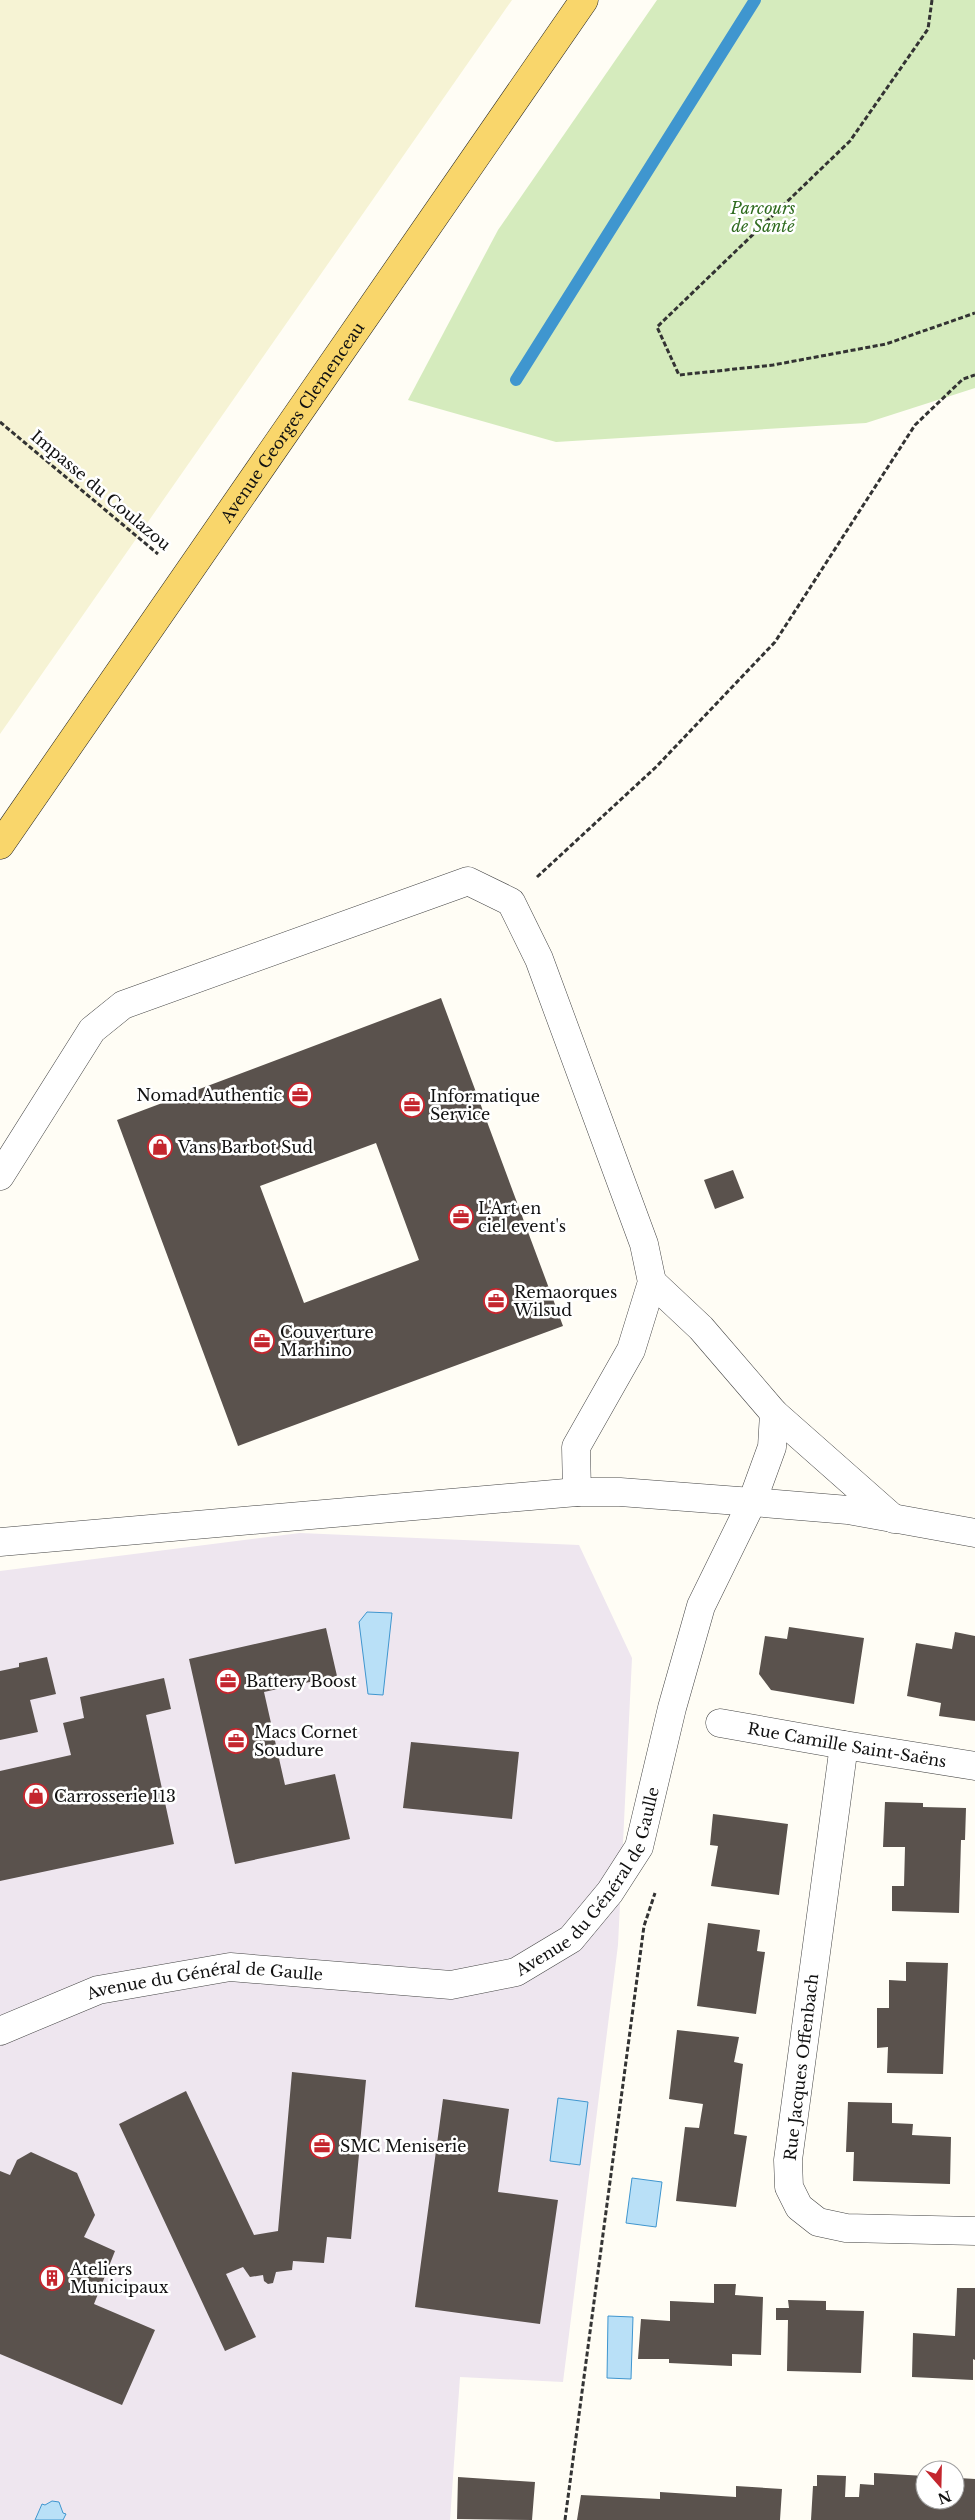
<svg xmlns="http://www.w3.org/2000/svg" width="975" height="2520" viewBox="0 0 975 2520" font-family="'Libre Baskerville',serif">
<rect width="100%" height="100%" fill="#fffdf5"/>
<path fill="#eee6ef" d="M300 1533 579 1545 632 1658 618 1945 563 2382 460 2377 450 2520H0V1571Z"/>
<path fill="#f6f3d4" d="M0 0H512L0 734Z"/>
<path fill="#d5ebbd" d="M657 0H975V388L866 423 556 442 408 400 498 230Z"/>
<path fill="#b9e0f7" stroke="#3f96cf" d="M367 1612 392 1613 383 1695 368 1694 359 1622Z
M558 2098 588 2102 580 2165 550 2161Z
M632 2178 662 2182 656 2227 626 2223Z
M608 2316 633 2317 631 2379 607 2378Z
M52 2501 59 2502 63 2513 66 2514 63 2520H35L42 2504 45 2505Z"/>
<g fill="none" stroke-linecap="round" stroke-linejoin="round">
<path stroke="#3f96cf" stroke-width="12" d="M516 380 755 0"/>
</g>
<path fill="#5a524d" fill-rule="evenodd" d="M441 998 563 1326 238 1446 117 1120ZM376 1143 419 1260 304 1303 260 1186Z
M733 1170 744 1198 715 1209 704 1180Z
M789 1627 864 1638 854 1704 771 1690 759 1674 765 1636 787 1639Z
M326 1628 337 1676 264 1692 285 1785 335 1774 350 1839 235 1864 189 1659Z
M955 1632 975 1636V1721L939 1716 941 1703 907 1696 916 1643 952 1649Z
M47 1657 56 1694 30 1700 38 1732 0 1740V1671L19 1667V1663Z
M164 1678 171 1709 146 1715 174 1844 0 1881V1771L71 1755 63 1723 84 1718 80 1697Z
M411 1742 519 1752 512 1819 403 1808Z
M885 1802 923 1803V1807L966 1808 965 1840H961L959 1913 892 1911V1886H904L905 1847H883Z
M713 1814 788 1824 779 1895 711 1886 718 1846 710 1845Z
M708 1923 760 1930 757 1951 765 1952 756 2014 697 2006Z
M906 1962 948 1963 943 2074 887 2073 888 2047 877 2048V2008H889V1980L906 1981Z
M677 2030 739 2037 734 2062 743 2064 734 2134 747 2136 736 2207 676 2201 685 2127 699 2128 703 2104 669 2099Z
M292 2072 366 2080 351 2239 327 2237 324 2263 293 2261 292 2270 276 2272 273 2283 268 2284 264 2281 263 2275 250 2277 243 2267 226 2274 256 2337 225 2351 119 2124 186 2091 254 2235 278 2231Z
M443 2099 509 2109 498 2192 558 2200 540 2324 415 2307Z
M848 2102 892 2103V2123L913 2124 912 2135 951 2137 950 2184 853 2181 854 2152H846Z
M31 2152 77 2173 95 2215 84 2237 115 2251 94 2304 155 2330 122 2405 0 2354V2171L10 2175 17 2160Z
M714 2284H736L735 2295 763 2297 761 2355 732 2354V2366L669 2363V2359H638L641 2319 670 2321V2301L714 2303Z
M957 2288H975V2360L973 2359V2380L912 2377 913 2333 955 2336Z
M788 2300 826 2301V2310L864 2311 861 2373 787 2371 788 2320H776V2308H789Z
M874 2473 925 2476V2500H955V2490H959V2478L975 2479V2520H811L813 2486H817V2475L846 2476 845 2497H859L860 2484 874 2485Z
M458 2477 535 2482 532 2520 457 2519Z
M736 2486 782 2489 780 2520H577L581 2495 660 2499V2492L736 2497Z"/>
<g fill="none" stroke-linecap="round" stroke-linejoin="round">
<defs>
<g id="minor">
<path d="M0 1176 92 1030 123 1005 468 881 511 902 539 959 644 1244 652 1282 631 1350 576 1447 577 1492"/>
<path d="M652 1282 701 1328 774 1413 894 1519"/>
<path d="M0 1542 577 1492H620L752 1502 772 1447 774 1413"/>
<path id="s1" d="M720 1723 844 1745 975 1766"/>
<path d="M844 1745 788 2160 789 2187 799 2207 818 2222 846 2228 975 2231"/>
<path id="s2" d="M0 2031 98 1990 230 1967 451 1985 516 1972 571 1939 610 1892 639 1847 672 1708 701 1606 752 1502 848 1510 975 1533"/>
</g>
<g id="major">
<path id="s3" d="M0 845 584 0"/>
</g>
</defs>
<use href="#minor" stroke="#444" stroke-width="29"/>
<use href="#major" stroke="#222" stroke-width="29"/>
<path stroke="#333" stroke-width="3" stroke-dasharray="5 2.5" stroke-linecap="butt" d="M932 0 928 29 850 141 657 327 679 375 773 365 886 344 975 313
M0 422 158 554
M537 877 656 767 775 642 915 425 963 379 975 375
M565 2520 644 1926 655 1893"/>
<use href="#minor" stroke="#fff" stroke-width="28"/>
<use href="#major" stroke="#f9d66b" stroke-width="28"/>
</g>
<defs>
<symbol id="office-ring" viewBox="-11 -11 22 22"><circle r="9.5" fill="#fff" stroke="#c4262e" stroke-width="1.5"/><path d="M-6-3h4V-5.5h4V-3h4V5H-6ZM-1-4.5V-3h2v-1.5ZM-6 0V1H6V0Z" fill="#c4262e"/></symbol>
<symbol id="shop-ring" viewBox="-11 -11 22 22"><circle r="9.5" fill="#fff" stroke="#c4262e" stroke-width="1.5"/><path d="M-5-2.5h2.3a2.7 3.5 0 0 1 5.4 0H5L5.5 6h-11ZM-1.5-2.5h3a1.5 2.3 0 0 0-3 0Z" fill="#c4262e"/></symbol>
<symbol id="building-ring" viewBox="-11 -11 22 22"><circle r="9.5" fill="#fff" stroke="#c4262e" stroke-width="1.5"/><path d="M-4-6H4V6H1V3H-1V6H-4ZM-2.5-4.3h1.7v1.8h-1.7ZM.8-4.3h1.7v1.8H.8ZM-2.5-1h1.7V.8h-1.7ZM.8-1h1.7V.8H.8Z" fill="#c4262e"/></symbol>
</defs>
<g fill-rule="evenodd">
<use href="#office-ring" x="286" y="1081" width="28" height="28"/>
<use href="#office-ring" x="398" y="1091" width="28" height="28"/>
<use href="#shop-ring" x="146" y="1133" width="28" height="28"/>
<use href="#office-ring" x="447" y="1203" width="28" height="28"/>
<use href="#office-ring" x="482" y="1287" width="28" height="28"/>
<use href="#office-ring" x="248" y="1327" width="28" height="28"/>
<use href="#office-ring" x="214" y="1667" width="28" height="28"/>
<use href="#office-ring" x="222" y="1727" width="28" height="28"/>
<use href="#shop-ring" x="22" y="1782" width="28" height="28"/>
<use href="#office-ring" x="308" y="2132" width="28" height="28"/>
<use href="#building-ring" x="38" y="2264" width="28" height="28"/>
</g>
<g text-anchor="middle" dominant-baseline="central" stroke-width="5" stroke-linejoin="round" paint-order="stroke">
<g font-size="16" font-style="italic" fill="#2f6b1f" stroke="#fff">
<text x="763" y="208">Parcours<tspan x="763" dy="18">de Santé</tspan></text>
</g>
<g font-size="16" fill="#111" stroke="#fff">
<text stroke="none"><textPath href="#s3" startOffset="514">Avenue Georges Clemenceau</textPath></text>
<text transform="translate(101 490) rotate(40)">Impasse du Coulazou</text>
<text stroke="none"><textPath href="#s1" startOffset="129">Rue Camille Saint-Saëns</textPath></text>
<text stroke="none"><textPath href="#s2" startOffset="649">Avenue du Général de Gaulle</textPath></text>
<text stroke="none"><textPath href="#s2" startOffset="214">Avenue du Général de Gaulle</textPath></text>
<text transform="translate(801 2067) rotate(-83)">Rue Jacques Offenbach</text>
</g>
<g font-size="16" fill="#111" stroke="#fff" text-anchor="start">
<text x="282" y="1095" text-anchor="end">Nomad Authentic</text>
<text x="430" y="1096">Informatique<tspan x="430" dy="18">Service</tspan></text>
<text x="178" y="1147">Vans Barbot Sud</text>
<text x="478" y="1208">L'Art en<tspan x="478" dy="18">ciel event's</tspan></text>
<text x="514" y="1292">Remaorques<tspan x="514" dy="18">Wilsud</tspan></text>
<text x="280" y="1332">Couverture<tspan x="280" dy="18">Marhino</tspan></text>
<text x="246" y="1681">Battery Boost</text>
<text x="254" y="1732">Macs Cornet<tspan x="254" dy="18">Soudure</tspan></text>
<text x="54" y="1796">Carrosserie 113</text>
<text x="340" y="2146">SMC Meniserie</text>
<text x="70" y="2269">Ateliers<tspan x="70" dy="18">Municipaux</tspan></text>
</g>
</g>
<g transform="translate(940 2485) rotate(160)"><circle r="24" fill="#ffffff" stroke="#a0a0a0"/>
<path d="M0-4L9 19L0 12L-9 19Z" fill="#c4262e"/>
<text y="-8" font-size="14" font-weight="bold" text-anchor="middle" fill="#111111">N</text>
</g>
</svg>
